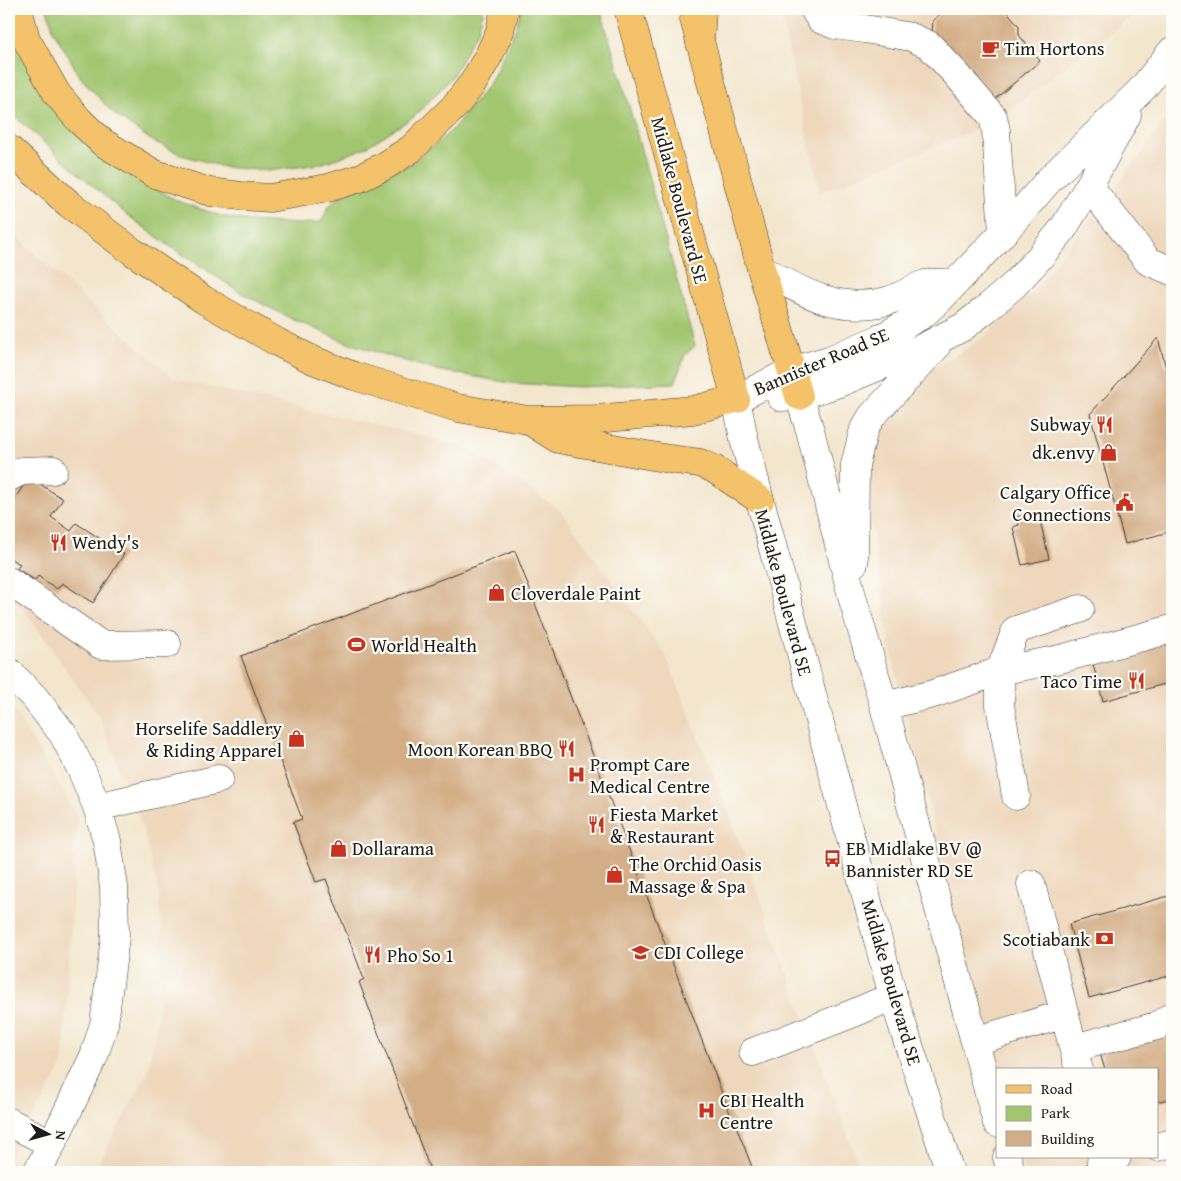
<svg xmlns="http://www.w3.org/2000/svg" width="1181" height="1181" viewBox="0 0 1181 1181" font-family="'Gentium Book Plus',serif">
<rect width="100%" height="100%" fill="#fdfcf7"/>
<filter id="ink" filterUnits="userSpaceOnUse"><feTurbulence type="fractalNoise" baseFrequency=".02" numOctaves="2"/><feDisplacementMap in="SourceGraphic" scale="10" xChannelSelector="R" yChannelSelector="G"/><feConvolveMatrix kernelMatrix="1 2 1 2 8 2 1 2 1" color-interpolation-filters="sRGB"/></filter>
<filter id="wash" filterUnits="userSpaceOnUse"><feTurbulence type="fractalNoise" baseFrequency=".0096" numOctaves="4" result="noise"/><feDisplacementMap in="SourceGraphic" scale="20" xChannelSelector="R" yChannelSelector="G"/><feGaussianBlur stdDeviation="1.12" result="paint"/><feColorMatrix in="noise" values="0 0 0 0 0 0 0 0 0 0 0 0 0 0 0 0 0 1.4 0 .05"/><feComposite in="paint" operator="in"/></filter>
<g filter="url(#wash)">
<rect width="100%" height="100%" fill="#f3e6cd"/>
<path fill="#eed7bb" d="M782 9H1141L988 125 820 192 783 26Z
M1172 112V1172H1025L1021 1157H1157V1070H997V1074L974 991 891 651 867 496 883 426 930 371 985 337 1037 287 1125 175Z
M9 231 174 379 427 437 469 449 560 510 665 654 729 814 861 1172H94L148 1071 158 1015 162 943 159 895 144 832 100 718 23 607 9 599Z
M9 710 17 715 77 816 63 1065 9 1159Z"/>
<path fill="#a2c670" stroke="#5f7146" d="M47 9H484L478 30 451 78 415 116 363 149 320 164 268 171 224 167 182 155 151 140 114 114 81 78 54 32Z
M521 9H600L624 88 695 346 685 355 675 383 580 387 510 383 431 369 348 343 292 319 243 294 171 247 127 215 80 175 9 111V20L137 179 178 201 221 216 250 221 299 224 321 222 329 206 337 198 412 163 450 132 490 83 516 28Z"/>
<g id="blocks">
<path fill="#d3ad85" d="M946 9H1005L1019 26V35L1040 61 995 99 974 73 969 77 932 33 933 20Z
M1158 338 1172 391V531L1125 544 1090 414Z
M29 477 63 499 51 517 71 531 76 523 124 554 93 603 62 583 57 589 38 576 35 580 17 569 20 564 9 558V508Z
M1030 514 1032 522 1040 520 1049 559 1022 565 1013 527 1019 525 1016 517Z
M515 551 732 1119 733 1118 754 1172H431L359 982 364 979 326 879 316 882 293 822 302 819 241 656Z
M1172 639V682L1103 701 1092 661Z
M1172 895V975L1089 998 1069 924Z
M1172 1031V1098L1157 1102V1070H1105L1099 1050Z"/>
</g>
</g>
<g filter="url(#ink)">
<use href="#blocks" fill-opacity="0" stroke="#3c3a37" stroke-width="1"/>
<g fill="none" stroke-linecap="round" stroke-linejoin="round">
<defs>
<path id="minor" d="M814 9 820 19 835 25 865 29 911 37 929 45 957 75 993 117 996 131 1003 233
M1089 186 1148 261 1172 271
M761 268C800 292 840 314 887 301 900 298 912 288 925 284 935 282 946 283 956 282
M799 396 810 430 853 600 884 706 997 1123
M781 397 799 396 836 384 882 365 926 346 963 327 986 309 1014 285 1039 258 1063 229 1089 186 1127 115
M736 399 744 439 760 500 893 996 950 1172
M736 399 792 371 829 360 879 339 922 315 939 300 1003 233 1049 180 1143 88 1172 51
M9 477 22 471 53 470
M854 563 855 465 864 429 872 416 936 347
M9 581 101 645 167 644
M9 672 34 697 63 734 82 771 97 807 107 841 114 887 115 937 104 1024 94 1056 52 1144 37 1172
M884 706 933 694 1000 671 1016 630 1080 609
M1016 796 1000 705V671L1060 659 1172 629
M97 807 219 779
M1031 884 1079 1070
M975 1041 1065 1014
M1074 1048 1157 1026 1172 1016
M753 1052 854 1013 893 996
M9 1122 52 1144
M1157 1147 1172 1143
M1007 1157 1011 1172
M1101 1162 1117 1157"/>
<path id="major" d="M628 9 736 399
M694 19 761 268 799 396"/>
<path id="highway" d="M18 9 26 39 57 94 79 120 102 142 153 173 181 183 210 192 241 196 270 198 328 188 360 178 386 165 411 149 454 107 473 83 489 55 500 31 505 9
M700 43 702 9
M9 149 69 204 133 252 204 300 277 342 313 360 354 376 458 408 528 420 596 419 693 410 736 399
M528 420 558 439 669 459 700 463 714 469 760 500"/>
</defs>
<use href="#minor" stroke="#3c3a37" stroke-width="29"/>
<use href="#major" stroke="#3c3a37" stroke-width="29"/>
<use href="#highway" stroke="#3c3a37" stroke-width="29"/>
<use href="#minor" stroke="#fff" stroke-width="28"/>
<use href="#major" stroke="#f3c26a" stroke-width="28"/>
<use href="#highway" stroke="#f3c26a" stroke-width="28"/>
</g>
</g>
<defs>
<symbol id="cafe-bare" viewBox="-9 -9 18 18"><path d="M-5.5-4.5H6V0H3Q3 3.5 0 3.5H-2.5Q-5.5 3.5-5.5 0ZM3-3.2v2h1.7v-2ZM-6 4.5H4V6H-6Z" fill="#c8321e" stroke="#fdfcf7" stroke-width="2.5" paint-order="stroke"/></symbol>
<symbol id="restaurant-bare" viewBox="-9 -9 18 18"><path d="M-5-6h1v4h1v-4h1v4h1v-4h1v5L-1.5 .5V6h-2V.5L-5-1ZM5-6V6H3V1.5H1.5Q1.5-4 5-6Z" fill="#c8321e" stroke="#fdfcf7" stroke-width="2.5" paint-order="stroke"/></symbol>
<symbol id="shop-bare" viewBox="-9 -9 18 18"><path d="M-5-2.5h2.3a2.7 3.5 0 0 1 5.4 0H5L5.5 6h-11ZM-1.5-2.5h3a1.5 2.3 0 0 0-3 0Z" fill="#c8321e" stroke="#fdfcf7" stroke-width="2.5" paint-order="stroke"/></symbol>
<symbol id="civic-bare" viewBox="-9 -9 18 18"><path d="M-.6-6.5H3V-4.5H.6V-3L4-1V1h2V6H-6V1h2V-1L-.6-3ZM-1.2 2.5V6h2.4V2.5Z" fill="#c8321e" stroke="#fdfcf7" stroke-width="2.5" paint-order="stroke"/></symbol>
<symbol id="stadium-bare" viewBox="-9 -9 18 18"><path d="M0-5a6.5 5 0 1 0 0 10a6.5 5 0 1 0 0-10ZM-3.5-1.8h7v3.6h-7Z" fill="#c8321e" stroke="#fdfcf7" stroke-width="2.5" paint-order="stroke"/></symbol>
<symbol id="hospital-bare" viewBox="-9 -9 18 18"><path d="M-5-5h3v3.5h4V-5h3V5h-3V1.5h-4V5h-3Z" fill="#c8321e" stroke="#fdfcf7" stroke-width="2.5" paint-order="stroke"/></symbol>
<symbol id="bus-bare" viewBox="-9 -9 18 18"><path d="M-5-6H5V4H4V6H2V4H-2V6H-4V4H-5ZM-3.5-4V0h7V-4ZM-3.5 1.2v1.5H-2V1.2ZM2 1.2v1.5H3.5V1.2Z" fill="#c8321e" stroke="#fdfcf7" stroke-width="2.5" paint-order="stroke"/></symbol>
<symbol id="bank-bare" viewBox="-9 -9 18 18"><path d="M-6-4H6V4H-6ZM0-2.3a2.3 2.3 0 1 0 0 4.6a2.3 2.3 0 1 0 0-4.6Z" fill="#c8321e" stroke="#fdfcf7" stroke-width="2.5" paint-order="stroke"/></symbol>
<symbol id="university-bare" viewBox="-9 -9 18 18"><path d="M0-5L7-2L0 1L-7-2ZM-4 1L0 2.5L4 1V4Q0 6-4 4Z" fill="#c8321e" stroke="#fdfcf7" stroke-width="2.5" paint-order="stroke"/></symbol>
</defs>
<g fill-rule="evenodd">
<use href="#cafe-bare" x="978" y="36" width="25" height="25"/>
<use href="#restaurant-bare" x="1092" y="412" width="25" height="25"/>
<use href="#shop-bare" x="1096" y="440" width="25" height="25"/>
<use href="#civic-bare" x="1112" y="490" width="25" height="25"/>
<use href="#restaurant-bare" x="46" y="530" width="25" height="25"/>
<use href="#shop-bare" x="484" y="580" width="25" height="25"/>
<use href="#stadium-bare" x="344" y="632" width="25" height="25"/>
<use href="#restaurant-bare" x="1124" y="668" width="25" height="25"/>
<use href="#shop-bare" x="284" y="726" width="25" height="25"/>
<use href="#restaurant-bare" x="554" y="736" width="25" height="25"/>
<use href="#hospital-bare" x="564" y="762" width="25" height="25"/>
<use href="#restaurant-bare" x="584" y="812" width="25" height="25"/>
<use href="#shop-bare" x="326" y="836" width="25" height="25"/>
<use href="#bus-bare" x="820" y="846" width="25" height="25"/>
<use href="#shop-bare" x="602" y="862" width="25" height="25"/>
<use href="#bank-bare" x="1092" y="926" width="25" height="25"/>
<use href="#university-bare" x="628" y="940" width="25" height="25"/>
<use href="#restaurant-bare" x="360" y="942" width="25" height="25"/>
<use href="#hospital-bare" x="694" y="1098" width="25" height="25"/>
</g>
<g text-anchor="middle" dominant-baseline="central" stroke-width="4.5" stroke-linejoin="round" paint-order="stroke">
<g font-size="19" fill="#1c1c1c" stroke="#fdfcf7" text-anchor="start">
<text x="1004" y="48">Tim Hortons</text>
<text x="1091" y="424" text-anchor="end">Subway</text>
<text x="1095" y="452" text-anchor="end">dk.envy</text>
<text x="1111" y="492" text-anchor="end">Calgary Office<tspan x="1111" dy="22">Connections</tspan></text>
<text x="72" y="542">Wendy's</text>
<text x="511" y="593">Cloverdale Paint</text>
<text x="371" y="645">World Health</text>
<text x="1122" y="681" text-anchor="end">Taco Time</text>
<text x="282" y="728" text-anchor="end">Horselife Saddlery<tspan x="282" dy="22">&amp; Riding Apparel</tspan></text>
<text x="552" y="749" text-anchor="end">Moon Korean BBQ</text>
<text x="590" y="764">Prompt Care<tspan x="590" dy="22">Medical Centre</tspan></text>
<text x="610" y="814">Fiesta Market<tspan x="610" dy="22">&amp; Restaurant</tspan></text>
<text x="352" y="848">Dollarama</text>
<text x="846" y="848">EB Midlake BV @<tspan x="846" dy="22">Bannister RD SE</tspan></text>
<text x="629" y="864">The Orchid Oasis<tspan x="629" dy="22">Massage &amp; Spa</tspan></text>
<text x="1090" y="939" text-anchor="end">Scotiabank</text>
<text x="654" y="952">CDI College</text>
<text x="387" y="955">Pho So 1</text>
<text x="720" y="1100">CBI Health<tspan x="720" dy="22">Centre</tspan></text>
</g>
<g font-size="19" fill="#1c1c1c" stroke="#fdfcf7">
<text transform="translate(680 200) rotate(75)">Midlake Boulevard SE</text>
<text transform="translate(821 361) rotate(-23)">Bannister Road SE</text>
<text transform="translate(784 592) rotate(75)">Midlake Boulevard SE</text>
<text transform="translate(892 982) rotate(74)">Midlake Boulevard SE</text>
</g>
</g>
<rect width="1181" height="1181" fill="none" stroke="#fdfcf7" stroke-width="30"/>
<rect x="996" y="1068" width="162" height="90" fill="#fdfcf7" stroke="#a3a29f"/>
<rect x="1006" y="1085" width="25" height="8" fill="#f3c26a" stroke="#a3a29f"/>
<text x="1041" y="1094" font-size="15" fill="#1c1c1c">Road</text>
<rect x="1006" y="1106" width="25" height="15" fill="#a2c670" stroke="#a3a29f"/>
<text x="1041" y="1118" font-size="15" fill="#1c1c1c">Park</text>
<rect x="1006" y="1131" width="25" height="15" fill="#d3ad85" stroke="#a3a29f"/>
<text x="1041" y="1144" font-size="15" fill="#1c1c1c">Building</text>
<g transform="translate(48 1134) rotate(96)" stroke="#fdfcf7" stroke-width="4" paint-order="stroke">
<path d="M0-4L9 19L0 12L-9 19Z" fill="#1c1c1c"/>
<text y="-8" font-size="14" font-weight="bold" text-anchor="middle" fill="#1c1c1c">N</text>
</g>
</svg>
